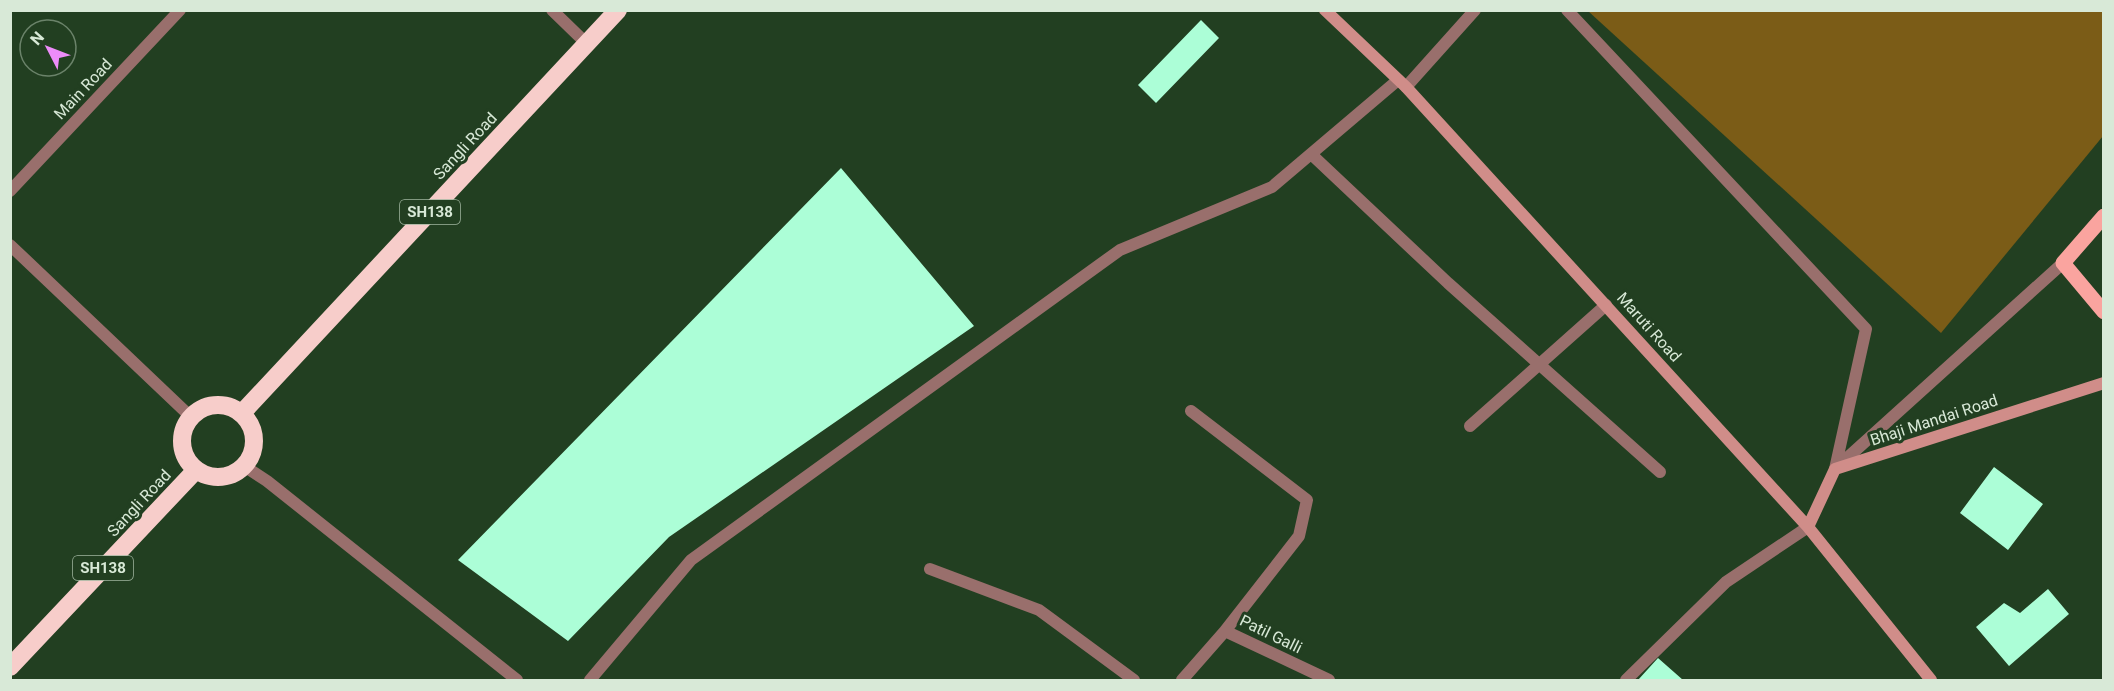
<svg xmlns="http://www.w3.org/2000/svg" width="2114" height="691" viewBox="0 0 2114 691" font-family="Roboto,sans-serif">
<rect width="100%" height="100%" fill="#223f21"/>
<path fill="#7b5c17" d="M1588 11H2103V136L1941 333Z"/>
<path fill="#acfed7" d="M1201 20 1219 38 1156 103 1138 85Z
M841 168 974 326 669 537 568 641 458 560Z
M1994 467 2043 504 2008 550 1960 513Z
M2048 589 2069 614 2009 666 1976 627 2004 603 2020 613Z
M1658 658 1683 680H1638Z"/>
<g fill="none" stroke-linecap="round" stroke-linejoin="round">
<path stroke="#996f6c" stroke-width="12" d="M552 10 587 44
M1567 10 1866 329 1835 469
M1406 87 1475 10
M1311 154 1448 283 1660 472
M10 191 180 10
M10 245 191 417
M1191 411 1307 500 1299 536 1225 631
M1470 426 1606 305
M244 466 267 481 517 680
M1836 468 2063 263
M930 569 1039 610 1134 680
M590 680 691 560 1120 250 1272 187 1398 80
M1182 680 1225 631 1329 680
M1626 680 1726 582 1808 527"/>
<path stroke="#d08d89" stroke-width="12" d="M1325 10 1406 87 1808 527 1931 680
M1808 527 1835 469 2104 383"/>
<path stroke="#faa49f" stroke-width="15" d="M2104 216 2063 263 2104 312"/>
<path stroke="#f7cdca" stroke-width="18" d="M182 441a36 36 0 1 1 72 0a36 36 0 1 1-72 0Z
M242 413 618 10
M10 667 196 470"/>
</g>
<g text-anchor="middle" dominant-baseline="central" stroke-width="6" stroke-linejoin="round" paint-order="stroke">
<g fill="#223f21" stroke="#a1b6a0" stroke-width="1.5">
<rect x="400" y="200" width="60" height="24" rx="4.5"/>
<rect x="73" y="556" width="60" height="24" rx="4.5"/>
</g>
<g font-size="15" font-weight="bold" fill="#d8e9d7">
<text x="430" y="212">SH138</text>
<text x="103" y="568">SH138</text>
</g>
<g font-size="16" fill="#d8e9d7" stroke="#223f21">
<text transform="translate(83 89) rotate(-47)">Main Road</text>
<text transform="translate(465 146) rotate(-47)">Sangli Road</text>
<text transform="translate(1649 327) rotate(48)">Maruti Road</text>
<text transform="translate(1934 420) rotate(-18)">Bhaji Mandai Road</text>
<text transform="translate(139 503) rotate(-47)">Sangli Road</text>
<text transform="translate(1271 634) rotate(26)">Patil Galli</text>
</g>
</g>
<rect width="2114" height="691" fill="none" stroke="#d8e9d7" stroke-width="24"/>
<g transform="translate(48 48) rotate(312)"><circle r="28" fill="#223f21" stroke="#6b836a" stroke-width="1.5"/>
<path d="M0-4.5L10 22L0 15L-10 22Z" fill="#ed8cf9"/>
<text y="-9" font-size="16" font-weight="bold" text-anchor="middle" fill="#d8e9d7">N</text>
</g>
</svg>
